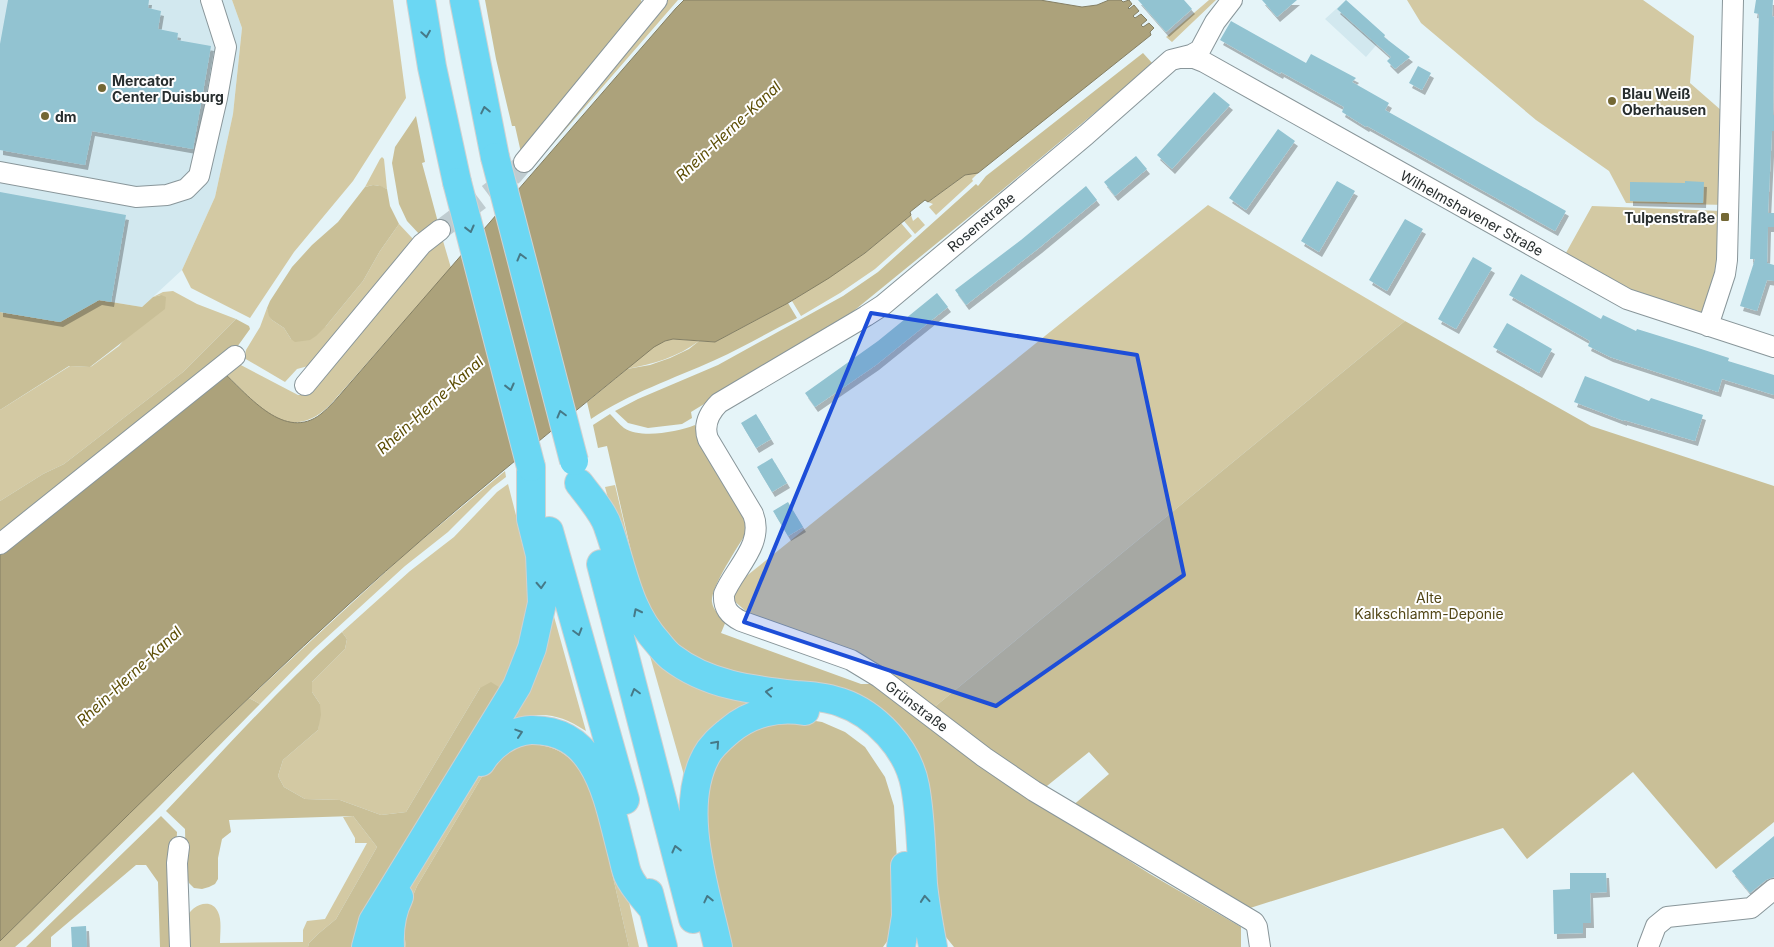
<svg xmlns="http://www.w3.org/2000/svg" width="1774" height="947" viewBox="0 0 1774 947" font-family="Inter,sans-serif">
<defs>
<filter id="shadow"><feDropShadow dx="3" dy="5" stdDeviation="0" flood-color="#0004"/></filter>
</defs>
<rect width="100%" height="100%" fill="#e5f4f8"/>
<path fill="#d2e8ef" d="M0 0H232L242 28 233 114 215 197 182 270 142 307 99 300 60 322 0 312Z
M1346 0 1385 35 1366 57 1325 19Z"/>
<path fill="#d3c9a3" d="M232 0H393L406 98 353 181 294 252 250 318 191 288 182 270 215 197 233 114 242 28Z
M664 0H678L533 167Z
M1209 0H1216L1172 42 1166 37Z
M1407 0H1643L1694 36 1690 83 1730 118 1729 205 1626 203 1609 171 1536 120 1421 23Z
M382 157 384 159 387 189C379 185 374 184 365 187L380 159Z
M972 173H978L972 179 973 181 936 215 929 207 933 204 928 202 965 175Z
M1208 205 1405 321 932 709 748 613 733 600V593L739 582Z
M1592 206 1721 211V269L1704 321 1647 304 1562 260Z
M911 215 913 221 918 217 925 225 915 234 904 221Z
M901 223 912 236 875 269 840 293 801 316 792 301 865 253Z
M399 224 414 240 312 365 297 369 285 382 244 358 246 350 260 327 267 308 272 320 284 328 291 339 326 326 363 281 380 251Z
M441 234 451 268 330 405C287 447 257 403 224 373L237 363 298 395C317 395 322 381 329 366Z
M173 291 197 304 236 319 183 372 64 464 43 474 0 501V410L70 366 90 367 92 366 119 346 161 295 153 297 163 292Z
M673 339 699 341C678 357 653 364 627 369 641 357 654 342 673 339Z
M505 471 506 477 493 487 448 532 405 566 313 650 260 704 249 698 405 554Z
M508 484 519 527 526 525 535 601 505 691 480 688 406 812 381 815 340 800 305 799 284 787 278 776 283 760 318 730 320 704 312 692V682L345 649 347 639 342 632 410 571 454 537 497 492Z
M615 485 638 582 622 551 605 487Z
M553 613 586 731C555 711 537 711 504 724Z
M646 642 762 700C756 702 748 702 743 705 716 717 692 748 684 775Z
M542 736C555 739 566 744 576 753 601 776 606 812 615 843 624 877 631 912 639 947H629L594 794 583 773 572 759 556 749 540 744H525L506 753 486 770 417 886 407 910 404 932 406 947H398L401 909 408 891 487 763 505 745 523 737Z
M353 816 377 847 336 919 318 934 309 943 308 947H186C186 938 185 928 186 920 189 906 211 896 218 912 222 920 220 933 220 943L303 942V930L307 921 325 919 367 843H355V838L343 817Z"/>
<path fill="#c9bf97" d="M485 0H641L642 3 522 157 515 126H512L496 59Z
M1143 53 1153 64 1001 191 845 318 691 412 692 418 682 424 648 428 628 423 615 411 638 399 718 365 843 296 878 272 976 184 978 186 986 176Z
M416 116 425 162 422 163 439 226 421 236 407 221 399 204 392 163 395 147Z
M373 185 381 186 387 189 390 206 399 224 380 251 363 281 326 326 316 336 310 340 295 342 291 339 284 328 272 320 269 316 267 308 270 301 292 267 312 245 338 222 365 187Z
M161 295 166 297 165 309 90 367 69 366 0 410V312L60 322 99 300 142 307 153 297Z
M788 303 797 318C769 332 743 347 715 360 673 379 630 393 591 419L587 402 627 369 650 365 670 358 689 349 699 341 715 342Z
M236 319 249 326 250 329 232 354 0 539V501L43 474 64 464 183 372Z
M1405 321 1591 426 1774 486V822L1716 869 1633 772 1527 859 1503 828 1247 909 1070 808 1109 774 1089 752 1042 790 932 709Z
M610 414C614 418 619 424 624 428 641 439 677 432 695 425L747 522 746 533C738 547 710 588 712 602 713 610 720 616 726 621L721 633 861 684H879L1034 800 1150 874 1241 927V947H954L941 931 887 722 695 660C665 636 651 619 638 582L607 446 598 448 593 425Z
M342 632 347 639 345 649 312 682V692L320 704 321 715 318 730 283 760 278 776 284 787 305 799 340 800 381 815 406 812 480 688 491 682 505 691 356 947H308L309 943 318 934 336 919 377 847 353 816 229 820 231 832 222 839 218 858V879L215 884 209 887 202 889 194 888 189 883 186 875 185 829 166 811C224 750 280 687 342 632Z
M249 698 260 704 155 811 30 934 15 947H0V941L142 800Z
M796 718 822 722 845 732 865 747 885 777 894 806 898 880 891 936 883 947H725L702 840 710 771 724 747 748 728Z
M525 744C563 744 577 761 594 794L629 947H406L404 932 407 910 417 886 486 770 506 753Z
M161 816 177 832 172 947H160L158 882 146 865H136L51 937V947H26Z"/>
<path fill="#aca27b" stroke="#847f64" d="M684 0H1040L1082 7 1097 5 1109 0H1121L1123 2 1129 0 1132 4 1128 8 1129 9 1134 5 1139 11 1133 16 1135 18 1141 14 1147 20 1141 25 1143 27 1149 23 1154 28 1150 32 1151 35 978 173 965 175 928 202 925 200 910 212 911 215 865 253 829 278 788 303 715 342 673 339 665 341 654 347C551 431 447 515 348 605 229 714 115 828 0 941V552L224 373C249 396 285 442 321 414 330 407 338 397 345 389L676 8Z"/>
<path fill="#92c3d1" filter="url(#shadow)" d="M8 0H149L148 8 161 11 158 29 178 33 177 40 211 46 193 149 92 131 85 165 0 150V44Z
M1138 0H1184L1192 9 1166 32Z
M1262 0H1297L1277 17Z
M1346 0 1385 35 1384 37 1410 57 1395 69 1387 61 1391 57 1337 9Z
M1756 0H1773L1772 16 1774 17 1773 115H1774V131H1772L1768 213H1774V227H1768L1767 263 1774 265V281L1767 280 1757 311 1740 306 1755 259H1750L1759 14 1754 13Z
M1231 21 1306 63 1311 54 1356 78 1352 82 1389 103 1385 110 1566 211 1555 231 1367 126 1366 127 1342 112 1344 107 1281 72 1280 74 1220 40Z
M1418 66 1431 73 1422 90 1409 83Z
M1214 92 1230 105 1172 169 1157 155Z
M1278 129 1295 141 1246 210 1229 198Z
M1136 156 1147 169 1115 196 1104 182Z
M1337 181 1355 191 1319 252 1301 241Z
M1685 181 1704 182 1703 203 1630 201V182L1685 183Z
M1086 186 1097 200 1039 248 966 305 955 290 1021 240Z
M0 192 126 215 111 302 99 300 60 322 0 312Z
M1405 219 1423 229 1387 291 1369 280Z
M1473 257 1492 268 1456 329 1438 319Z
M1521 274 1601 319 1603 315 1636 331 1637 329 1695 347 1729 358 1728 361 1774 375V395L1722 379 1718 392 1610 357 1588 346 1590 341 1509 295Z
M937 293 948 307 876 365 815 407 805 393 878 341Z
M1507 323 1552 349 1539 373 1493 347Z
M1585 376 1649 401 1651 398 1703 415 1695 441 1624 420V421L1574 402Z
M756 414 771 439 756 448 741 423Z
M772 458 787 483 772 492 757 467Z
M788 502 803 527 788 536 773 511Z
M1774 836V877L1766 880 1750 893 1732 871Z
M1570 873H1606L1607 892 1590 893 1591 923H1583V933L1554 934 1553 890 1570 889Z
M86 926 87 947H72L71 927Z"/>
<g fill="none" stroke-linecap="round" stroke-linejoin="round">
<path stroke="#bfccd0" stroke-width="20" stroke-dasharray="20 10" stroke-linecap="butt" d="M440 230 513 175 524 162"/>
<defs>
<path id="minor" d="M1232 0 1215 22 1200 50 1191 55 1171 60 1086 135 883 305 866 316 719 403C709 413 703 425 708 439L753 514C765 544 734 569 724 594 723 608 729 615 741 621L851 660 879 677 984 757 1034 791 1254 922 1257 927 1260 947
M1181 58H1194L1204 62 1627 299 1774 347
M524 162 657 0
M0 172 136 197 167 195 186 189 199 176 217 98 226 47 211 0
M1708 326 1725 274 1727 260 1733 0
M305 385 422 244 440 230
M0 544 235 356
M179 847 177 863 180 947
M1648 947 1656 926 1667 917 1751 908 1774 889"/>
<path id="highway" d="M421 0 432 67 457 182
M464 0 495 157
M579 483C588 495 604 513 608 527 623 568 627 609 658 643 662 648 666 653 671 657 707 685 752 690 796 695 811 696 826 697 840 702 876 714 908 749 915 786 921 818 921 851 923 884 925 905 929 926 933 947
M549 531 625 800
M601 564 693 919
M481 762C491 745 511 731 531 730 599 729 608 801 622 853 624 860 625 868 628 875 633 887 645 899 653 909
M649 893 663 947
M366 947 373 921 517 686 532 648 542 603 540 555 531 519V467
M390 947C389 929 391 913 399 897
M718 947C706 891 677 810 706 756 711 746 721 738 729 731 750 713 778 706 805 711
M901 947 906 916 905 866"/>
</defs>
<use href="#minor" stroke="#89969a" stroke-width="22"/>
<use href="#highway" stroke="#cfd1d1" stroke-width="30"/>
<use href="#minor" stroke="#fff" stroke-width="20"/>
<use href="#highway" stroke="#6bd7f3" stroke-width="28"/>
<defs>
<path id="highway-bridge" d="M495 157 574 461
M457 182 531 467"/>
</defs>
<use href="#highway-bridge" stroke="#cfd1d1" stroke-width="30" stroke-linecap="butt"/>
<use href="#highway-bridge" stroke="#6bd7f3" stroke-width="28"/>
</g>
<defs><path id="oneway-chevron" d="M-2-3.5L2.5 0L-2 3.5" fill="none" stroke-width="1.6" stroke-linecap="round" stroke-linejoin="round" transform="scale(1.25)"/></defs>
<g stroke="#467987">
<use href="#oneway-chevron" transform="translate(426 34) rotate(81)"/>
<use href="#oneway-chevron" transform="translate(485 110) rotate(-102)"/>
<use href="#oneway-chevron" transform="translate(470 229) rotate(76)"/>
<use href="#oneway-chevron" transform="translate(521 257) rotate(-105)"/>
<use href="#oneway-chevron" transform="translate(510 387) rotate(76)"/>
<use href="#oneway-chevron" transform="translate(561 414) rotate(-105)"/>
<use href="#oneway-chevron" transform="translate(541 585) rotate(87)"/>
<use href="#oneway-chevron" transform="translate(637 612) rotate(-117)"/>
<use href="#oneway-chevron" transform="translate(578 632) rotate(74)"/>
<use href="#oneway-chevron" transform="translate(635 692) rotate(-105)"/>
<use href="#oneway-chevron" transform="translate(769 692) rotate(-174)"/>
<use href="#oneway-chevron" transform="translate(519 733) rotate(-18)"/>
<use href="#oneway-chevron" transform="translate(716 744) rotate(-48)"/>
<use href="#oneway-chevron" transform="translate(676 849) rotate(-104)"/>
<use href="#oneway-chevron" transform="translate(708 899) rotate(-103)"/>
<use href="#oneway-chevron" transform="translate(925 899) rotate(-95)"/>
</g>
<path fill="#1d4ed8" fill-opacity="0.2" stroke="#1d4ed8" stroke-width="4" stroke-linejoin="round" d="M871 313 1137 355 1184 575 996 706 744 622Z"/>
<g fill="#736734" stroke="#fefefe" stroke-width="2">
<circle cx="102" cy="88" r="5"/>
<circle cx="1612" cy="101" r="5"/>
<circle cx="45" cy="116" r="5"/>
<rect x="1720" y="212" width="10" height="10" rx="2.5"/>
</g>
<g text-anchor="middle" dominant-baseline="central" stroke-width="4" stroke-linejoin="round" paint-order="stroke">
<g font-size="14" font-weight="bold" fill="#272d2e" stroke="#fefefe" text-anchor="start">
<text x="112" y="80">Mercator<tspan x="112" dy="16">Center Duisburg</tspan></text>
<text x="1622" y="93">Blau Weiß<tspan x="1622" dy="16">Oberhausen</tspan></text>
<text x="55" y="116">dm</text>
<text x="1715" y="217" text-anchor="end">Tulpenstraße</text>
</g>
<g font-size="14" fill="#272d2e" stroke="#fefefe">
<text transform="translate(1472 213) rotate(29)">Wilhelmshavener Straße</text>
<text transform="translate(981 222) rotate(-40)">Rosenstraße</text>
<text transform="translate(917 706) rotate(37)">Grünstraße</text>
</g>
<g font-size="14" fill="#524616" stroke="#fefefe">
<text x="1429" y="597">Alte<tspan x="1429" dy="16">Kalkschlamm-Deponie</tspan></text>
</g>
<g font-size="15" font-style="italic" fill="#5c4d04" stroke="#fefefe">
<text transform="translate(728 131) rotate(-43)">Rhein-Herne-Kanal</text>
<text transform="translate(430 405) rotate(-42)">Rhein-Herne-Kanal</text>
<text transform="translate(129 676) rotate(-43)">Rhein-Herne-Kanal</text>
</g>
</g>
</svg>
